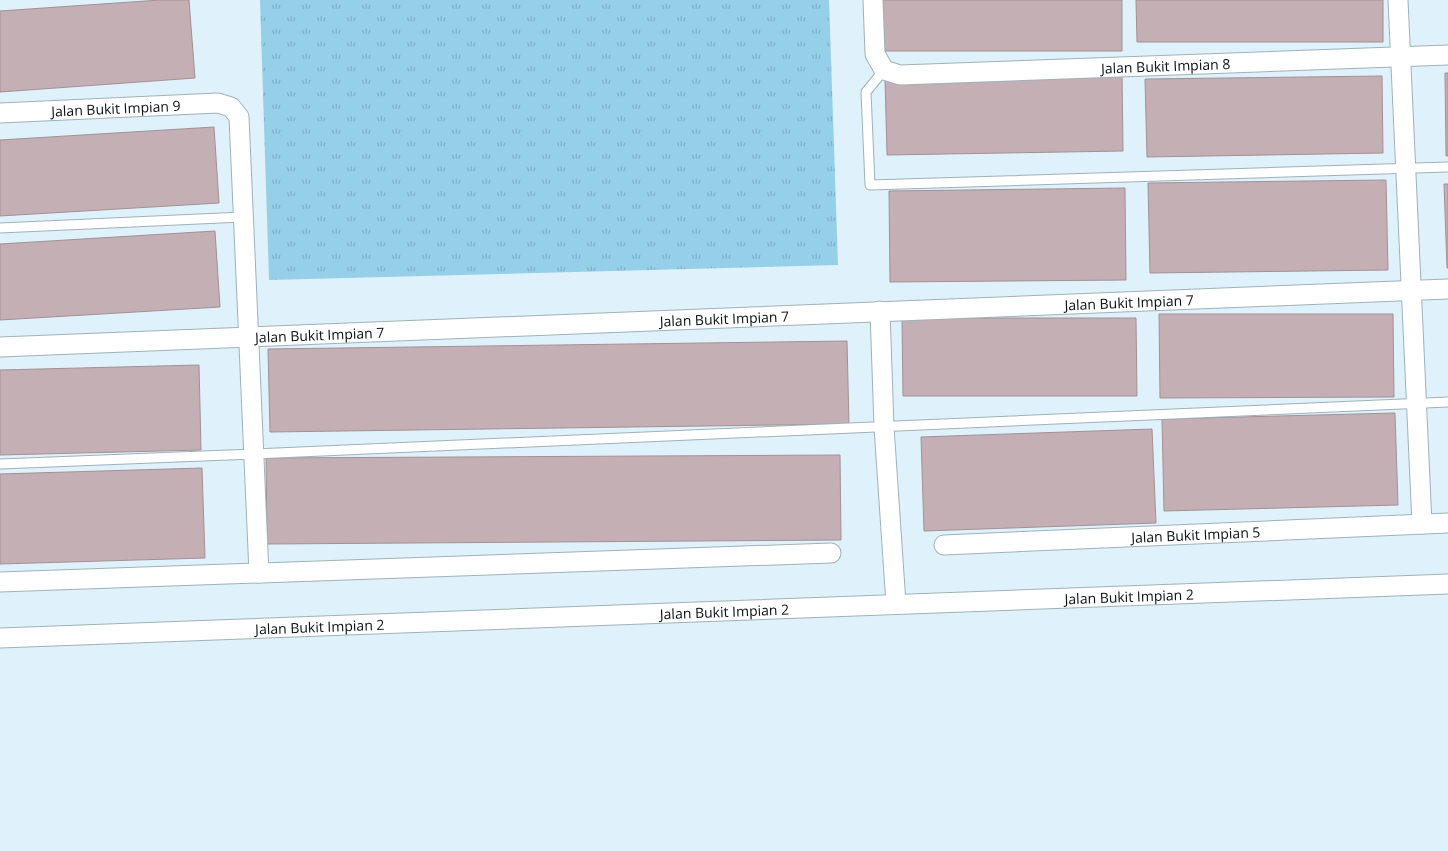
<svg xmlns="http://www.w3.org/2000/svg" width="1448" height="851" viewBox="0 0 1448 851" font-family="'Open Sans',sans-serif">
<defs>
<pattern id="grass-tufts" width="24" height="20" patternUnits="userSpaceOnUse" patternTransform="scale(1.25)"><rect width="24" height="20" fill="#95cfe8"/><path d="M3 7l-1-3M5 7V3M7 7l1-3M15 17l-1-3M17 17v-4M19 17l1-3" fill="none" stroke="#7fb1c6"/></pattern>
</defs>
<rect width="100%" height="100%" fill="#dff1fa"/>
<path fill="url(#grass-tufts)" d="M260 0H829L838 265 269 280Z"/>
<path fill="#c4b0b4" stroke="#a29094" d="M160 0H189L195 78 0 92V11Z
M875 0H1122V51H875Z
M1136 0H1383V42H1137Z
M1445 73H1448V156H1446Z
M1122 74 1123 151 887 155 885 78Z
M1382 76 1383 153 1147 157 1145 79Z
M214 127 219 203 0 216V140Z
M1386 180 1388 270 1150 273 1148 183Z
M1444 184H1448V268H1447Z
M1125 188 1126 280 890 282 889 191Z
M215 231 220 307 0 320V244Z
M1159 314H1393L1394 397 1160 398Z
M902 318H1136L1137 396H903Z
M847 341 849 424 270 432 268 349Z
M199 365 201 450 0 455V370Z
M1395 413 1398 505 1164 511 1162 419Z
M1152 429 1156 523 924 531 921 437Z
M840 455 841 540 267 544 266 458Z
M202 468 205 558 0 564V474Z"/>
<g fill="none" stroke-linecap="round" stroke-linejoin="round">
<defs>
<path id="service" d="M884 70 866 92 870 185 1448 167
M0 228 243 217
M0 464 254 454 1448 402"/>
<g id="minor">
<path id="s1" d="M873 0 875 54 884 70 900 75 1448 55"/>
<path d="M1398 0 1422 524"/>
<path id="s2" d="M0 113 218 103 231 107 239 117 259 573"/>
<path d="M880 311 884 427 896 604"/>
<path id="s3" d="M0 347 1448 289"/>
<path id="s4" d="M944 545 1448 523"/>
<path d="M0 582 831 553"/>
<path id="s5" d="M0 638 1448 584"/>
</g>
</defs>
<use href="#service" stroke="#9fb1b9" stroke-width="11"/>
<use href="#minor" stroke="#9fb1b9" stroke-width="21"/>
<use href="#service" stroke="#fff" stroke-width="9"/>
<use href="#minor" stroke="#fff" stroke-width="19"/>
</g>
<g text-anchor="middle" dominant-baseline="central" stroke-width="4" stroke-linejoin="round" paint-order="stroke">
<g font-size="14" fill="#090f12" stroke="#dff1fa">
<text stroke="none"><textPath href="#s1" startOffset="355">Jalan Bukit Impian 8</textPath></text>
<text stroke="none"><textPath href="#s2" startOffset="116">Jalan Bukit Impian 9</textPath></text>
<text stroke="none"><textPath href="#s3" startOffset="1130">Jalan Bukit Impian 7</textPath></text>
<text stroke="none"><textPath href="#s3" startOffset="725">Jalan Bukit Impian 7</textPath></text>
<text stroke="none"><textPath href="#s3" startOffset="320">Jalan Bukit Impian 7</textPath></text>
<text stroke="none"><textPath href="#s4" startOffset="252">Jalan Bukit Impian 5</textPath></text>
<text stroke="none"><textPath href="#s5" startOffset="1130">Jalan Bukit Impian 2</textPath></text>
<text stroke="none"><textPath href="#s5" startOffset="725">Jalan Bukit Impian 2</textPath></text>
<text stroke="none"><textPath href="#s5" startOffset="320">Jalan Bukit Impian 2</textPath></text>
</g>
</g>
</svg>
